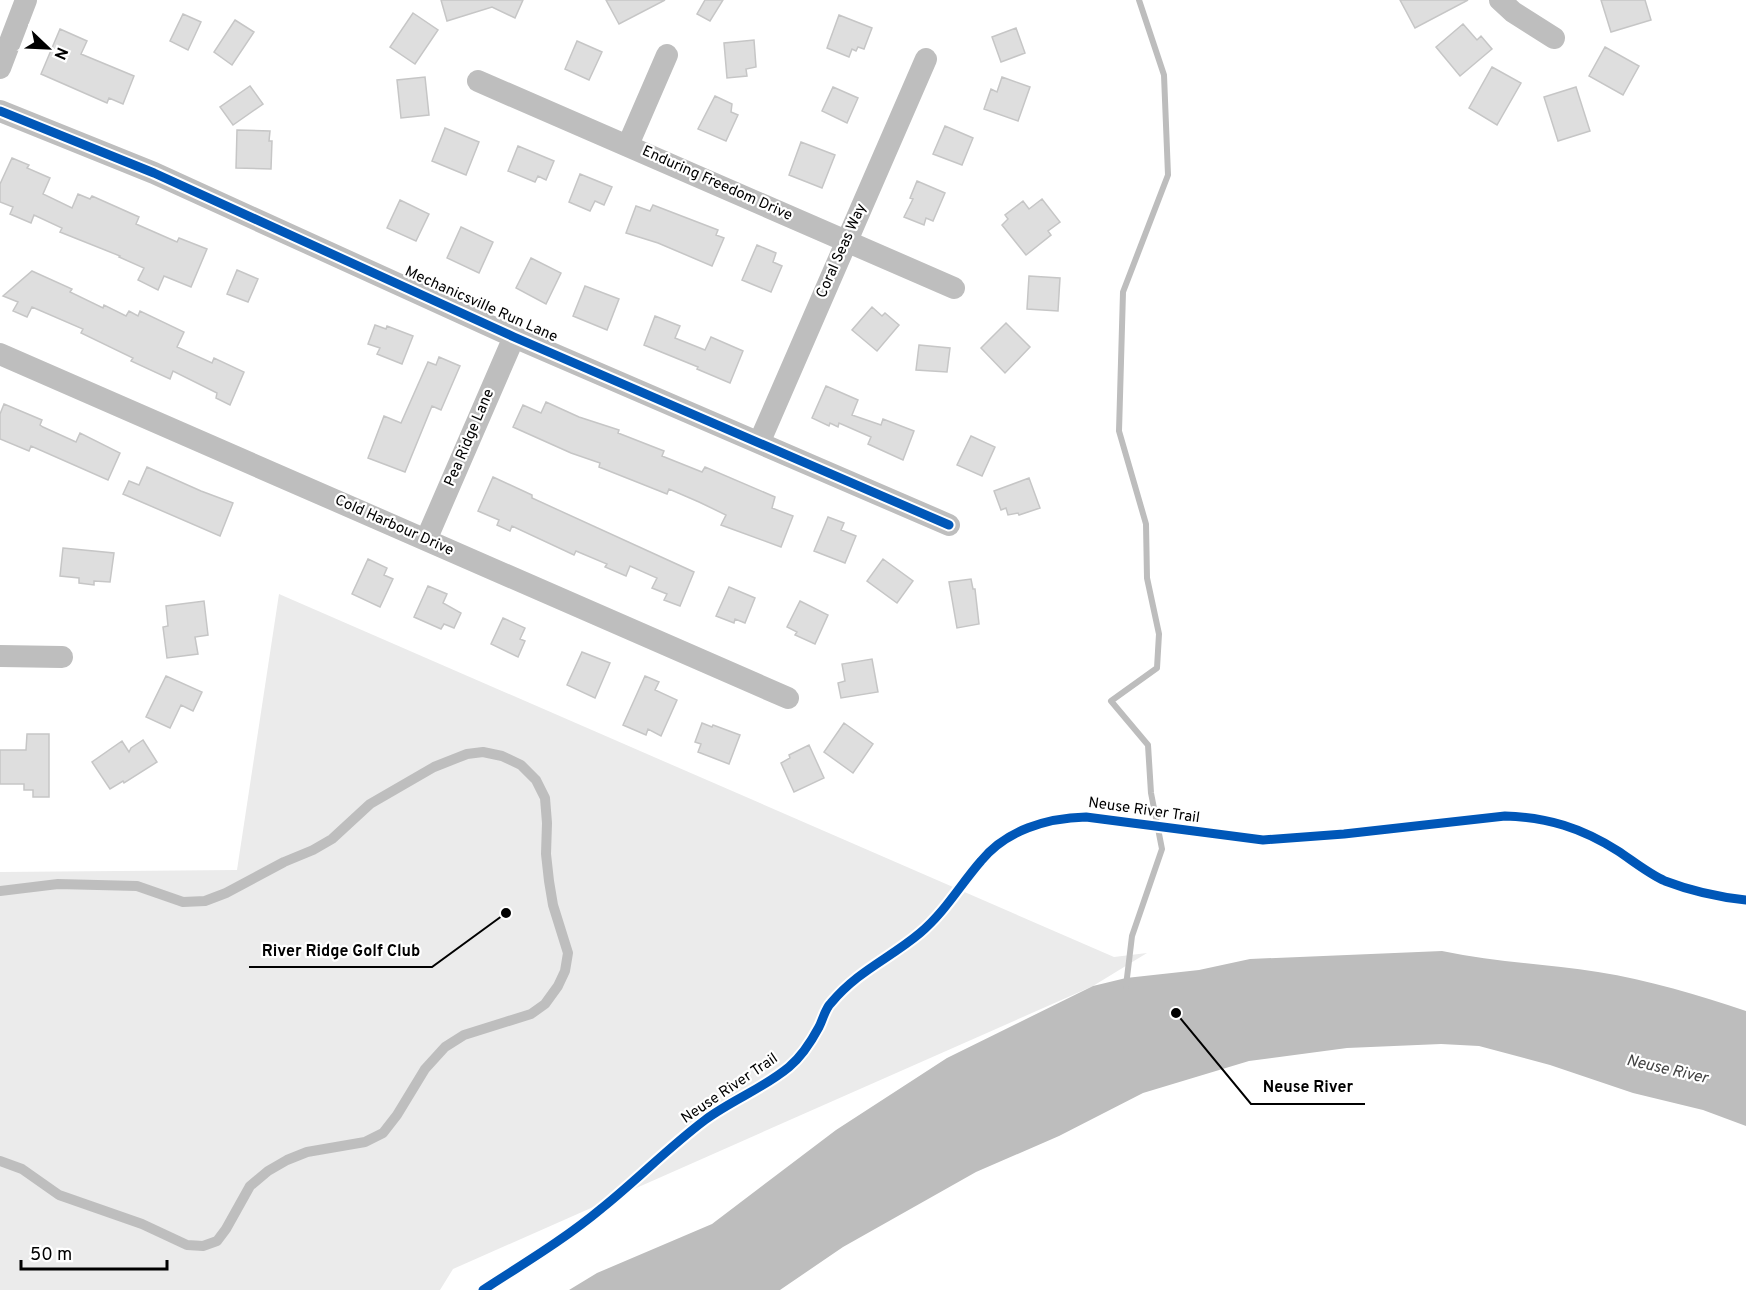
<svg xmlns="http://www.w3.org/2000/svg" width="1746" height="1290" viewBox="0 0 1746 1290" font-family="Overpass,sans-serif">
<rect width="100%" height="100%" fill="#fff"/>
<path fill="#ebebeb" d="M279 594 1114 957 1147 953 1093 986 453 1269 440 1290H0V872L237 870Z"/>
<path fill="#bdbdbd" d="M1442 951C1494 962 1546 964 1598 972 1649 980 1698 995 1746 1011V1126L1703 1110 1633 1093 1550 1065 1479 1046 1441 1044 1347 1048 1249 1061 1143 1093 1059 1136 976 1172 843 1247 780 1290H569L597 1273 712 1224 836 1130 947 1058 1093 986 1126 978 1199 970 1250 959Z"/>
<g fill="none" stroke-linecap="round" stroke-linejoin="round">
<path stroke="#bdbdbd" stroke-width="6" d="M1126 986 1132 936 1162 849 1151 793 1148 745 1111 701 1157 668 1159 634 1147 578 1146 524 1119 431 1123 292 1168 175 1164 75 1139 0"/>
</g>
<path fill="#dedede" stroke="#c6c6c6" stroke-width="1.5" d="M441 0H523L515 18 492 7 447 21Z
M606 0H665L619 24Z
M705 0H723L710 21 697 14Z
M1400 0H1468L1415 28Z
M1601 0H1645L1651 20 1611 32Z
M413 13 438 30 415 64 390 47Z
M183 14 201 22 188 50 170 41Z
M839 15 872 28 864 49 858 47 856 51 852 49 849 57 827 48Z
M235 20 254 32 232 65 214 52Z
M1463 24 1477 40 1481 36 1492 49 1460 76 1436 47Z
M1016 28 1025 53 1001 62 992 37Z
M60 29 87 41 81 54 134 76 123 104 109 98 107 103 41 74Z
M754 40 756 67 746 69 747 76 727 78 724 43Z
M577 41 602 52 589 80 565 69Z
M1605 47 1639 66 1623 95 1589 76Z
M1492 67 1521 83 1497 125 1469 108Z
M425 77 429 115 401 118 397 80Z
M1002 77 1030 87 1018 121 984 109 991 89 997 92Z
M250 86 263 104 233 125 220 107Z
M833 87 858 98 847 123 822 111Z
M1576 87 1590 131 1558 141 1544 97Z
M715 96 732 104 731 112 738 115 726 141 698 129Z
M945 126 973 138 962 165 933 154Z
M445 128 479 142 466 175 432 161Z
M237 130 270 131 269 141H272L271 169 236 168Z
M801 142 835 155 822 188 789 175Z
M518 146 554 161 546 180 538 176 535 182 508 171Z
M12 158 29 165 27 168 50 178 43 194 72 208 78 194 90 199 92 196 139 217 136 224 177 242 179 238 207 249 191 287 164 276 158 290 138 280 144 268 119 257 120 256 60 232 62 228 34 215 31 223 10 214 13 207 0 202V184Z
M580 174 612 187 604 205 595 201 590 211 569 202Z
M917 181 945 193 933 221 926 218 924 225 904 217 913 199 910 198Z
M1042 199 1060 222 1048 231 1051 235 1026 255 1002 225 1008 219 1005 215 1023 201 1029 209Z
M400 200 429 214 416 241 387 228Z
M653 205 718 230 716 235 724 238 712 266 658 243 626 233 636 206 650 211Z
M461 227 493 242 479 273 447 258Z
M757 245 776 253 773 262 782 266 771 292 742 280Z
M531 258 561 273 546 304 516 288Z
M237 270 258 279 248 302 227 294Z
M32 271 72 289 70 292 103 308 104 305 126 316 129 311 138 316 140 311 184 332 177 347 212 363 214 358 244 372 230 405 216 398 217 393 173 371 170 379 131 361 133 358 81 333 83 329 32 307 27 317 13 311 18 302 3 296Z
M1029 276 1060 278 1058 311 1027 309Z
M585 286 619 299 607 330 573 316Z
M872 307 882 316 885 313 899 325 877 351 852 330Z
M655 316 680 326 675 338 705 350 711 337 743 351 730 383 697 369 698 367 644 345Z
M1006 323 1030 347 1005 373 981 348Z
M375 325 386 329 387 326 413 336 402 364 377 354 380 348 368 344Z
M919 345 950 348 947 372 916 370Z
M439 357 460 366 441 410 432 406 405 472 368 458 384 416 401 423 428 362 436 365Z
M826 386 858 400 852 415 881 425 883 419 914 431 903 460 868 444 871 437 839 423 838 427 830 423 829 426 812 418Z
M546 402 579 417 619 430 618 433 664 451 662 456 702 472 705 467 775 497 772 508 793 516 781 547 721 525 726 515 699 502 669 489 667 494 599 467 600 463 571 453 513 427 523 405 541 413Z
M4 404 42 420 40 425 43 427 76 442 80 433 120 453 108 480 31 446 29 451 0 439V414Z
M971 436 995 447 982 476 957 465Z
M147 467 201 491 233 503 220 536 123 494 129 481 139 485Z
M493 477 532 495V498L694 572 680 606 664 600 667 594 652 588 657 578 630 566 626 576 605 567 607 564 576 551 574 555 512 526 510 531 497 525 499 520 478 511Z
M1029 478 1040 508 1019 515 1018 513 1008 515 1006 508 1001 510 994 491Z
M828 517 844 523 841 530 856 536 845 563 814 551Z
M63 548 114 553 110 582 94 581V585L79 583V578L60 576Z
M368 559 387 568 384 575 393 579 380 607 352 594Z
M883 559 913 581 897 603 867 581Z
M971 579 973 589H975L979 624 957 628 949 582Z
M428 586 447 594 443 603 461 613 454 628 444 624 441 629 414 617Z
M729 587 755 598 745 623 735 619 734 623 716 616Z
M204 601 208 635 195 637 198 654 167 658 163 627 168 626 166 606Z
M800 601 828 615 815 644 795 635 797 632 787 627Z
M503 618 525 628 520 639 525 641 518 657 491 644Z
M582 652 610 663 595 698 567 685Z
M872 659 878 692 841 698 838 683 845 681 842 664Z
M166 676 202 692 193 711 181 705 170 728 146 717Z
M645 676 659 682 655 690 677 700 661 736 648 729 646 735 623 725Z
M702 723 712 727 713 725 740 735 729 764 698 752 701 744 695 742Z
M844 723 873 744 853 773 824 752Z
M27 734H49V797H33V790H24V784H0V750H26Z
M143 740 157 762 124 783 123 781 110 789 92 762 122 741 129 752 131 748Z
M809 745 824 778 794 792 781 763 790 758 789 755Z"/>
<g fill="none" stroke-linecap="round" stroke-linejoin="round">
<path stroke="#bebebe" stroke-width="10" d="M0 891 58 884 137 886 183 902 205 901 226 893 284 862 313 850 332 839 370 804 434 767 467 754 483 752 502 756 521 765 536 780 545 798 547 823 546 854 549 881 553 905 568 953 565 971 558 986 545 1004 531 1014 464 1035 445 1047 425 1069 397 1115 383 1133 365 1142 307 1152 287 1160 268 1171 250 1186 226 1229 217 1241 203 1246 187 1245 142 1224 59 1195 22 1169 0 1161"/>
<path stroke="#bebebe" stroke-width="22" d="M1500 0 1513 12 1554 38
M0 68 26 0
M478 81 954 288
M0 111 154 173 514 337 949 525
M628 145 667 55
M0 354 788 698
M759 443 926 59
M426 540 514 337
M0 656 62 657"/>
<defs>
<path id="cycleway" d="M0 111 154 173 514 337 949 525
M483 1290C523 1264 565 1239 602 1208 637 1180 669 1147 705 1120 732 1100 764 1088 789 1067 801 1057 812 1040 819 1027 823 1019 825 1009 831 1003 859 970 889 959 920 933 945 912 960 885 981 861 1006 830 1047 818 1086 817L1263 840 1344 834 1505 816C1547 817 1582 828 1618 851 1633 861 1649 874 1665 881 1691 891 1718 897 1746 900"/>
</defs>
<use href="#cycleway" stroke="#fff" stroke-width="13"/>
<use href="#cycleway" stroke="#0057b8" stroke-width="9"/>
</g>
<g text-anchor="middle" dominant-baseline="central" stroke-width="4.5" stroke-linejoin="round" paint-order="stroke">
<g font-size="15" fill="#000" stroke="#fff">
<text transform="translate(717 184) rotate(24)">Enduring Freedom Drive</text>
<text transform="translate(842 251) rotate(-66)">Coral Seas Way</text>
<text transform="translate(481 305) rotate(24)">Mechanicsville Run Lane</text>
<text transform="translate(470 438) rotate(-67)">Pea Ridge Lane</text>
<text transform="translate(394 526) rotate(24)">Cold Harbour Drive</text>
<text transform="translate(1144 811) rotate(8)">Neuse River Trail</text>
<text transform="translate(730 1089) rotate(-34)">Neuse River Trail</text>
</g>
<g font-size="16" font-style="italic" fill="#424242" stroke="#fff">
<text transform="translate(1667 1070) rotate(13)">Neuse River</text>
</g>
</g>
<path fill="none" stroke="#000" stroke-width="2" d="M506 913L432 967H249M1176 1013L1251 1104H1365"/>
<g fill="#000" stroke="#fff" stroke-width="2">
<circle cx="506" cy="913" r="6"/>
<circle cx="1176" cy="1013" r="6"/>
</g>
<g font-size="16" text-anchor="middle" font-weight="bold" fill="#000" stroke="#fff" stroke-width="4.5" stroke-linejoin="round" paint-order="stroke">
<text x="341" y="956">River Ridge Golf Club</text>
<text x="1308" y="1092">Neuse River</text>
</g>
<g transform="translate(48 48) rotate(113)" stroke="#ffffff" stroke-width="4.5" paint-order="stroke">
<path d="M0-4.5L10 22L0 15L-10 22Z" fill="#000000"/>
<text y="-9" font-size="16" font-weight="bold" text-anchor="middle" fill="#000000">N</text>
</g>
<path d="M21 1260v9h146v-9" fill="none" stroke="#000000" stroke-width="3"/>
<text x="30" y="1260" font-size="18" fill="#000000" stroke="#ffffff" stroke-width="4.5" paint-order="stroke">50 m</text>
</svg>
